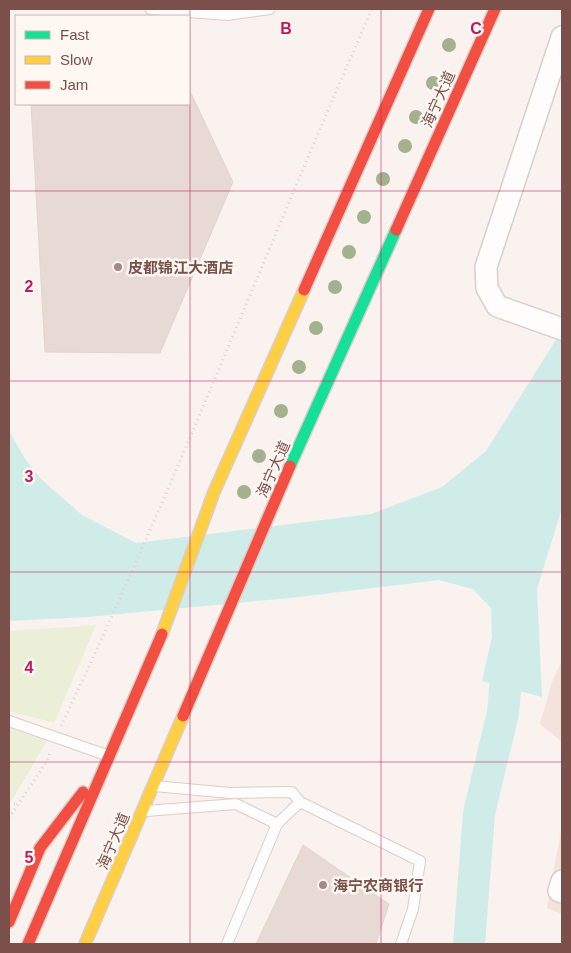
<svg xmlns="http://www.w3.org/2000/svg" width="571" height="953" viewBox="0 0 571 953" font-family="Helvetica,'Noto Sans SC',sans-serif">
<rect width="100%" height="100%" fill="#faf2ee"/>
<path fill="#f3e3dc" d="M562 661V742L540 724 553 679Z
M562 825V914L547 908Z"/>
<path fill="#ebefd8" d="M96 625 54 723 9 711V631Z
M9 728 47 741 9 805Z"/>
<path fill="#cfece8" d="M562 330V508L537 589 542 697 482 681 492 637 491 608 473 589 439 580 290 598 87 617 9 621V431L25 459 41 479 82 515 136 543 371 514 442 487 486 451Z"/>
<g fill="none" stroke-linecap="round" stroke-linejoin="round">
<path stroke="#cfece8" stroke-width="32" d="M469 944 479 813 503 713 509 642"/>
</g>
<path fill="#e7d9d5" stroke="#e3d4d0" d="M189 89 233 182 160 353 45 352 31 104H189Z
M303 845 389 904 376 944H256Z"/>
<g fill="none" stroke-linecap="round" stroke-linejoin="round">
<defs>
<path id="lane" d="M150 9 227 15 270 9
M9 721 109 756
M154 786 230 793 292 792 300 802
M146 811 236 804 277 824
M227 944 277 824 300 802 420 861 413 909 401 944"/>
<path id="street" d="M562 37 486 267 487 288 497 306 562 329
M562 881 559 891 562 892"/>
<path id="fast" d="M290 466 396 230"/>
<path id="slow" d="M162 634 214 492 304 290
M85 944 183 716"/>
<path id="jam" d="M396 230 495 9
M304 290 429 9
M183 716 290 466
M9 922 40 848 83 792
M28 944 162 634"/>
</defs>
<use href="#lane" stroke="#d9ceca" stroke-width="12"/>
<use href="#street" stroke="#d9ceca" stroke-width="24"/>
<use href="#fast" stroke="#dbcdca" stroke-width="14"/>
<use href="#slow" stroke="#dbcdca" stroke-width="14"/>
<use href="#jam" stroke="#dbcdca" stroke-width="14"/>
<path stroke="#ddd1cf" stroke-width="3" stroke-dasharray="1 4" stroke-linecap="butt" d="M61 726C173 491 267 247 372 9
M9 803 17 804
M9 818 47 761 51 750"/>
<use href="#lane" stroke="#fefdfc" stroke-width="10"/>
<use href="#street" stroke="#fefdfc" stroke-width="21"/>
<use href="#fast" stroke="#16e098" stroke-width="11"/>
<use href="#slow" stroke="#ffcf43" stroke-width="11"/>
<use href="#jam" stroke="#f24e42" stroke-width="11"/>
</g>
<g fill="#a4b18e">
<circle cx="449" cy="45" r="7"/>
<circle cx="433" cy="83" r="7"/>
<circle cx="416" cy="117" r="7"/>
<circle cx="405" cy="146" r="7"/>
<circle cx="383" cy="179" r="7"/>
<circle cx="364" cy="217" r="7"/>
<circle cx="349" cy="252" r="7"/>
<circle cx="335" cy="287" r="7"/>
<circle cx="316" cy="328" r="7"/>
<circle cx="299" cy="367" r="7"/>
<circle cx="281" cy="411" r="7"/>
<circle cx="259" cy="456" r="7"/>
<circle cx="244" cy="492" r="7"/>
</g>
<path fill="none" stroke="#c2185b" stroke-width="1" stroke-opacity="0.55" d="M190 9V944M381 9V944M9 191H562M9 381H562M9 572H562M9 762H562"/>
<g fill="#a78984" stroke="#fff7f1" stroke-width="2">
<circle cx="118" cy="267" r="5"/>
<circle cx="323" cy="885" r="5"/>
</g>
<g text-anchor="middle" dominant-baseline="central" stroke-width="5" stroke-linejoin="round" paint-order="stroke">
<g font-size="15" fill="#7b504b" stroke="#fff7f1">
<text transform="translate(438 99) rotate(-66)">海宁大道</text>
<text transform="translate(273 469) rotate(-66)">海宁大道</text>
<text transform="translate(113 841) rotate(-67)">海宁大道</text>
</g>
<g font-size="15" font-weight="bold" fill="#7b504b" stroke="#fff7f1" text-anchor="start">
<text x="128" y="267">皮都锦江大酒店</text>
<text x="333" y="885">海宁农商银行</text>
</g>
</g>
<g font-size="16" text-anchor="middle" font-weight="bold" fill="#c2185b" stroke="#fff7f1" stroke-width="5" stroke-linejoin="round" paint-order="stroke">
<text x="286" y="34">B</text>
<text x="476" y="34">C</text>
<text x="29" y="292">2</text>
<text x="29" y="482">3</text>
<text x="29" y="673">4</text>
<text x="29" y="863">5</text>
</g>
<rect width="571" height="953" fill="none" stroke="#7b504b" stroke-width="20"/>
<rect x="15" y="15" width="175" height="90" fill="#fff7f1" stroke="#cab4af"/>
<rect x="25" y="31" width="25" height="8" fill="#16e098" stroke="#cab4af"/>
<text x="60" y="40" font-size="15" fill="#7b504b">Fast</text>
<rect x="25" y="56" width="25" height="8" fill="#ffcf43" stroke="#cab4af"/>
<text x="60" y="65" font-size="15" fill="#7b504b">Slow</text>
<rect x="25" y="81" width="25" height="8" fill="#f24e42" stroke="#cab4af"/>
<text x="60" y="90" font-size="15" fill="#7b504b">Jam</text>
</svg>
